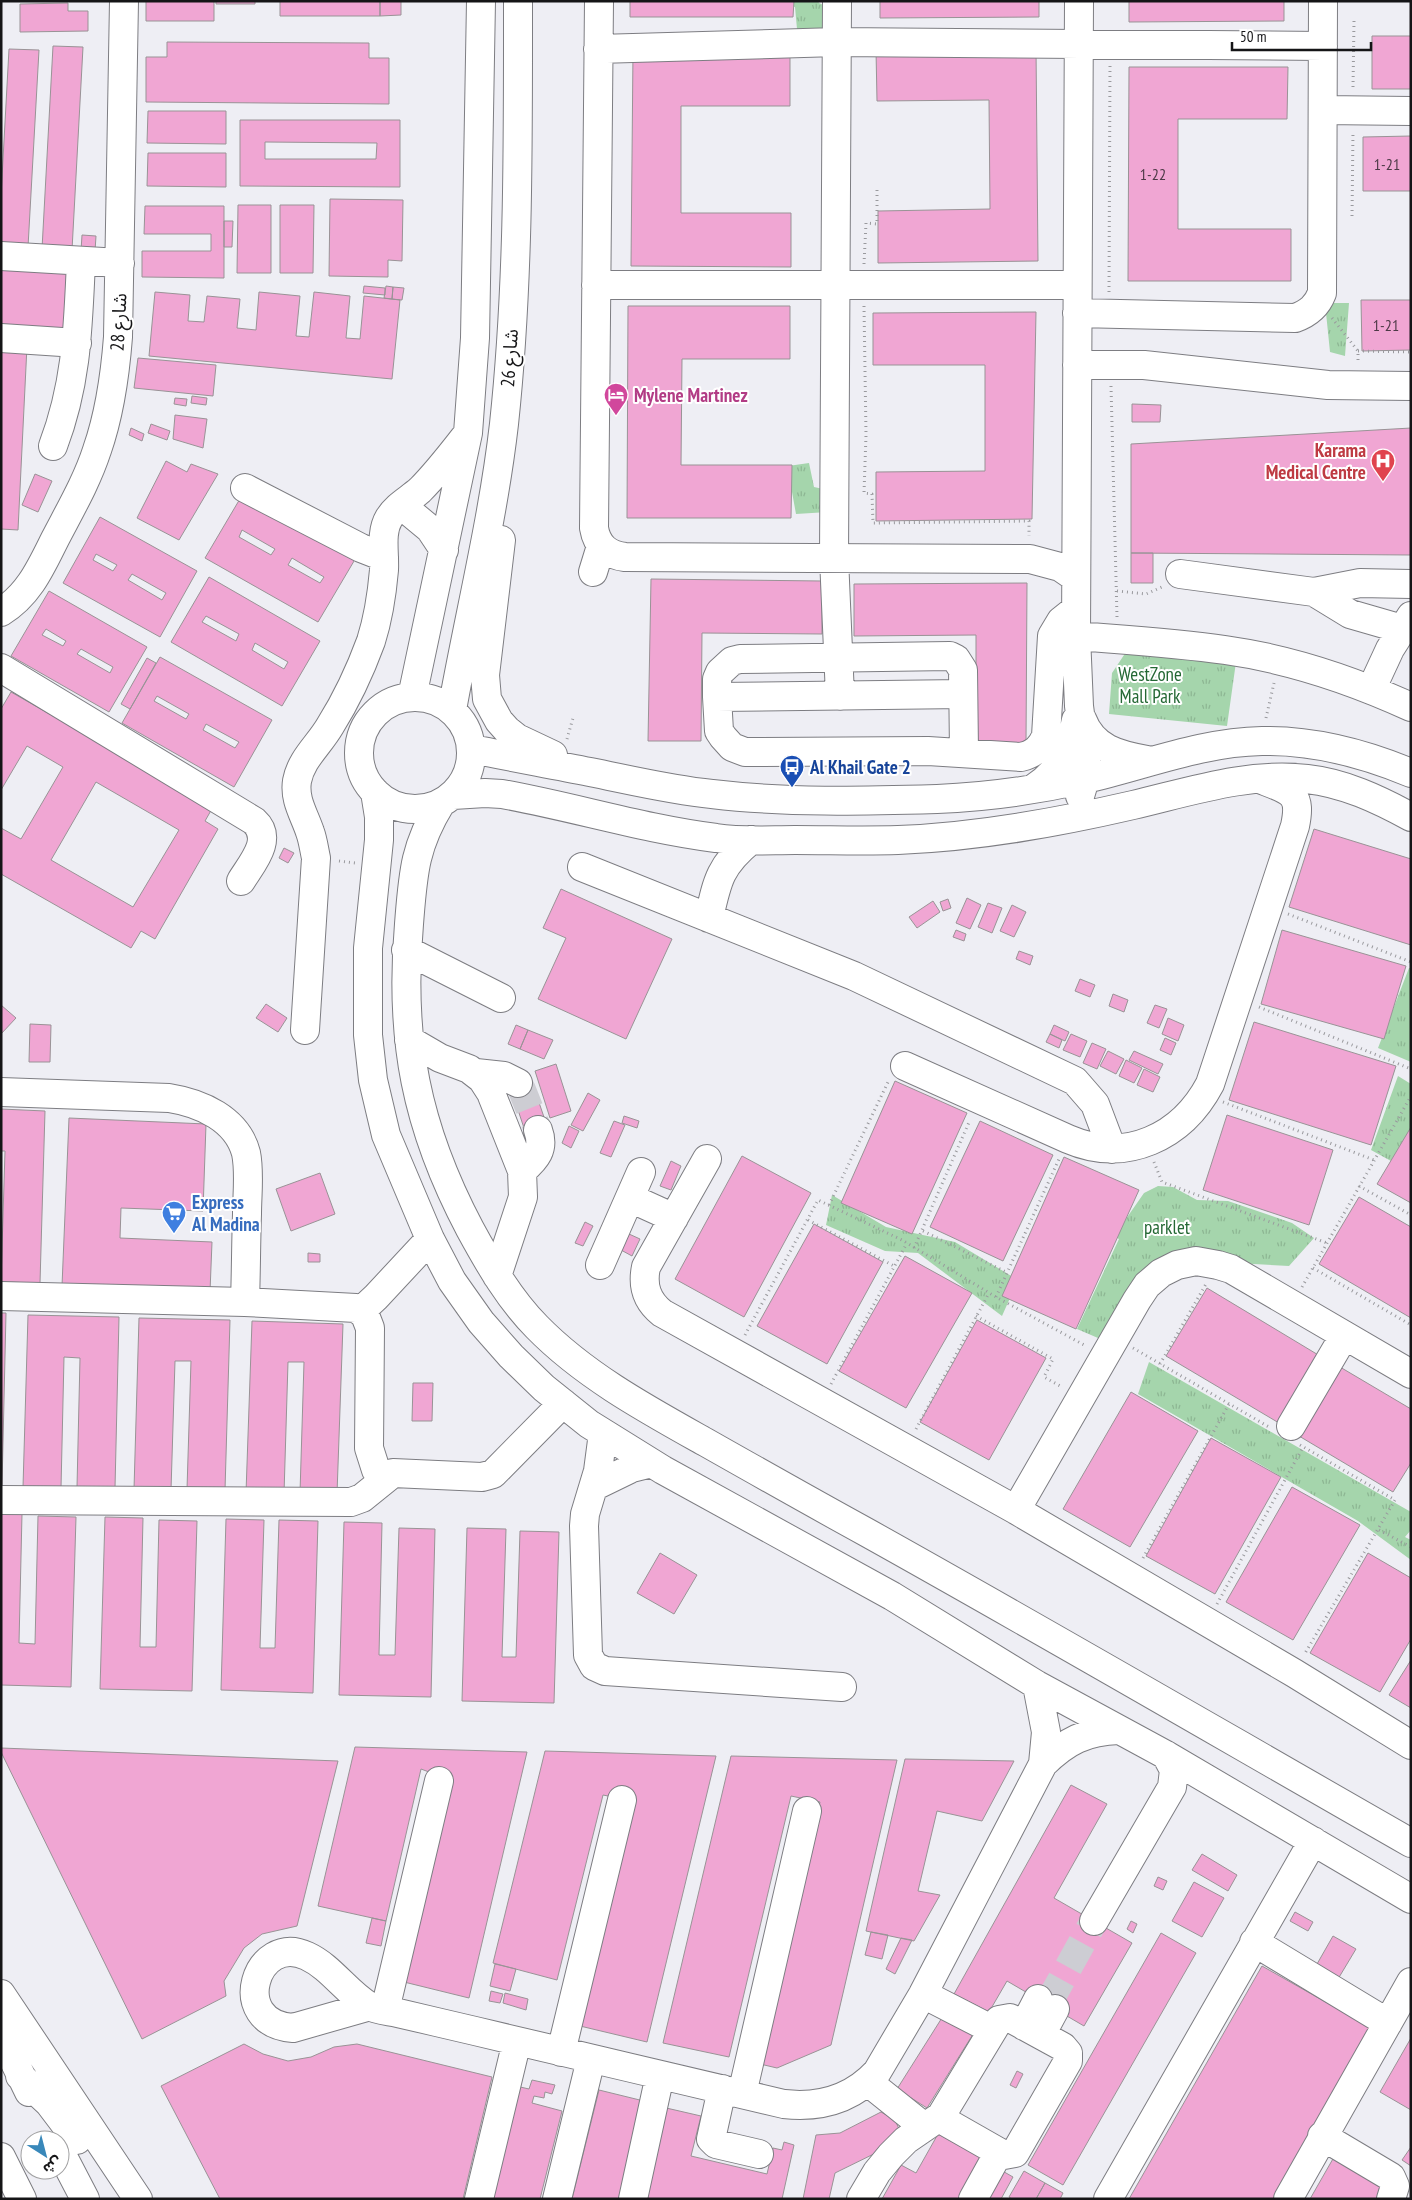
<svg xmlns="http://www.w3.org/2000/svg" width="1412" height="2200" viewBox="0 0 1412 2200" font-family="'PT Sans Narrow','Noto Sans Arabic',sans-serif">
<defs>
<pattern id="park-tufts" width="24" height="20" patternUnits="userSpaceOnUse" patternTransform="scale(1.25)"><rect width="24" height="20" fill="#a5d5ac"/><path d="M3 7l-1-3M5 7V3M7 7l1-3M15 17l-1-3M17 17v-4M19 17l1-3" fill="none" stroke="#8db693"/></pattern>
</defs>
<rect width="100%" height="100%" fill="#eeeef4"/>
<path fill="url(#park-tufts)" d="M783 1H818L819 3 834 10 825 30 797 29 795 7 782 4Z
M1325 303H1349L1345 356 1330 352Z
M809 463 814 487 828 490V512L796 514 792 492 782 486 781 467Z
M1128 649 1236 662 1227 726 1109 714 1112 673Z
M1409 968H1411V1062L1378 1048Z
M1398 1076 1411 1084V1129L1391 1161 1371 1150Z
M1158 1186 1173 1187 1197 1200 1228 1201 1272 1216 1292 1223 1314 1238 1289 1266 1199 1261 1169 1265 1105 1341 1077 1329 1119 1239 1114 1236 1144 1193Z
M832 1195 886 1227 955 1242 1018 1280 1002 1316 918 1253 885 1251 826 1225Z
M1149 1362 1411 1512V1530L1405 1537 1411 1540V1560L1358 1521 1138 1394Z"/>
<path fill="#f0a6d3" stroke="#999396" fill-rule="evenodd" d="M146 1H214V21H146Z
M216 1H255V4H216Z
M280 1H380V16H280Z
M380 1H401V15L380 16Z
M630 1H794L793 17H630Z
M880 1H1039V17L880 18Z
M1129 1H1284V21L1129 22Z
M68 3V11H88V31L20 32V4Z
M1372 36H1411V89H1372Z
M167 42 369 43V58H389V104L146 102V57H167Z
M53 46 83 47 72 250 42 249Z
M1036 48 1038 261 878 263V211L990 209 989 100 877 101 876 50Z
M9 49 39 50 28 247 1 246V196Z
M633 51H790V106H681V213H791V267L631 266Z
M1129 67H1288L1287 119H1178V229H1291V281H1128Z
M148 111H226V144L147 143Z
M240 120H400V187L240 186ZM265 142 377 143 376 159H265Z
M1411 136V191H1363V137Z
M148 153H226V187L147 186Z
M330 199 403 200 402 261 388 260V277L329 276Z
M238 205H271V273H237Z
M280 205H314L313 273H280Z
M145 206H224V278L142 277V251H211V234H144Z
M224 221H233L232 247H224Z
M82 235 96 236 95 251H81Z
M1 264 69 268 65 328 1 325Z
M364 286 385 288V295L363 293Z
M386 286 393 287 392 299 384 298Z
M393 287 404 288 402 300 392 299Z
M155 292 190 295 188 321 204 322 207 296 240 299 237 328 256 330 259 292 300 296 296 336 309 337 314 292 350 296 346 338 360 339 364 296 400 300 392 379 149 356Z
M1361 300H1411V350L1362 351Z
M628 306H790V359H682L681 465H792L791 518H627Z
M1036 312 1032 519 876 521V472L985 471V365H873V313Z
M1 344 27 346 18 530 1 529Z
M138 358 216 365 213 396 134 388Z
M192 396 207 398 206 405 191 403Z
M175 398 187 399 186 406 174 404Z
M1132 404 1161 405 1160 422H1132Z
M175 415 207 419 203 448 173 439Z
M151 424 170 431 167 440 148 433Z
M131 428 144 434 142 441 129 435Z
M1411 428V555L1131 553V444Z
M166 461 187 472 191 464 218 474 179 540 137 518Z
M35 474 52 481 38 512 22 505Z
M244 492 357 556 318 622 205 558ZM242 530 275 549 271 555 239 537ZM292 558 324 577 320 583 288 565Z
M100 517 197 571 160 637 63 583ZM96 554 117 565 113 571 93 560ZM132 574 166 593 162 600 128 580Z
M1131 553H1153V583H1131Z
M209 577 320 641 282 706 171 642ZM206 616 239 634 236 641 202 622ZM255 643 288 662 284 669 252 650Z
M651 579 822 581V634L702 633 701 741H648Z
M1027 583 1026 743H976V635L854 636V584Z
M49 591 147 647 109 712 11 656ZM46 629 66 641 63 646 42 635ZM81 649 113 667 110 673 77 654Z
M160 657 272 720 234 787 122 723ZM157 696 189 714 186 719 154 701ZM206 724 239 742 235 748 203 730Z
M147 658 156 663 130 709 121 704Z
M11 692 213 807 205 821 218 829 155 939 141 931 131 948 1 874V828L21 839 63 767 27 746 1 790V709ZM96 782 179 830 133 907 51 860Z
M1314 829 1411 859V945L1289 907Z
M284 848 294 853 288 863 279 858Z
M561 889 672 939 626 1039 538 999 566 938 543 928Z
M967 898 981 905 970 929 956 923Z
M948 899 951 908 943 911 940 902Z
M933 901 940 912 917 928 909 917Z
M988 903 1002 908 992 933 978 927Z
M1012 905 1026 912 1014 937 1000 931Z
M956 930 966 934 964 941 953 937Z
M1282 930 1406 966 1384 1039 1261 1004Z
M1019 951 1033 956 1030 965 1016 959Z
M1080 979 1095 985 1090 997 1075 991Z
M1113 994 1128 1000 1124 1012 1109 1006Z
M266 1004 287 1018 278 1032 256 1018Z
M1 1005 16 1018 1 1034Z
M1155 1005 1167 1009 1159 1028 1147 1023Z
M1168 1018 1184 1025 1178 1041 1162 1034Z
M1254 1022 1396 1066 1371 1145 1229 1100Z
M30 1024 51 1025 50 1062H29Z
M516 1025 528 1030 520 1049 508 1044Z
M1054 1025 1069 1032 1065 1041 1050 1034Z
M528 1030 553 1040 544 1059 520 1049Z
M1050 1034 1062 1040 1059 1048 1046 1042Z
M1071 1034 1087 1041 1080 1057 1063 1050Z
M1165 1038 1176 1043 1171 1055 1160 1050Z
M1092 1043 1106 1049 1097 1069 1083 1063Z
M1108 1051 1124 1059 1116 1074 1100 1066Z
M1134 1051 1163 1064 1158 1074 1129 1060Z
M1126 1060 1142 1068 1134 1083 1119 1076Z
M556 1064 571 1111 550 1118 535 1071Z
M1144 1069 1160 1077 1153 1092 1137 1085Z
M531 1079 547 1126 526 1134 510 1086Z
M895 1081 967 1113 912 1234 841 1203Z
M588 1093 600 1100 583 1131 571 1125Z
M1 1109 45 1111 40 1283 1 1282 5 1151H1Z
M1227 1115 1333 1150 1309 1225 1203 1190Z
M624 1116 639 1121 637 1128 622 1123Z
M69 1118 206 1124 203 1211 121 1208 120 1238 212 1242 210 1292 62 1286Z
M614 1121 625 1125 611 1157 600 1153Z
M980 1121 1053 1155 1003 1261 930 1227Z
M569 1126 579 1131 571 1148 562 1143Z
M1411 1127V1203L1377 1184Z
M742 1156 811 1193 744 1317 675 1279Z
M1064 1157 1139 1190 1076 1329 1002 1296Z
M671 1161 681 1166 671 1190 660 1186Z
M320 1173 335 1214 291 1231 276 1189Z
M1359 1197 1411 1227V1318L1319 1264Z
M585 1222 593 1226 583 1246 575 1243Z
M814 1224 883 1262 827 1364 757 1326Z
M629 1234 640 1239 632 1256 621 1250Z
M308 1253 320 1254V1262H308Z
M905 1256 972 1293 906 1408 839 1371Z
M1207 1288 1320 1356 1279 1423 1166 1356Z
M1 1313H6L2 1486H1Z
M28 1315 119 1317 115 1488 77 1487 80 1358 64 1357 61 1488 23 1487Z
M139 1318 230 1320 225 1490 187 1489 191 1361H175L171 1490 134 1489Z
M977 1320 1046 1358 989 1460 920 1422Z
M252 1321 343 1324 337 1494 300 1493 304 1362H288L284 1494 246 1493Z
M1340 1367 1411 1409V1463L1393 1492 1299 1436Z
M413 1383H433L432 1421H412Z
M1131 1392 1198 1431 1130 1547 1063 1509Z
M1211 1438 1281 1477 1215 1594 1146 1556Z
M1292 1487 1360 1525 1293 1640 1226 1602Z
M1 1513 22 1514 19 1643 35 1644 38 1516 76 1517 71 1687 1 1685Z
M105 1517 143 1518 140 1647H156L159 1520 197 1521 192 1691 100 1689Z
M226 1519 264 1520 260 1648H275L279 1520 318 1521 313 1693 221 1690Z
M344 1522 382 1523 379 1655H395L399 1528 435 1529 431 1697 339 1695Z
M467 1528 506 1529 502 1657H516L520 1531 559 1532 554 1703 462 1701Z
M660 1553 697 1575 674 1614 637 1593Z
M1368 1553 1411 1578V1639L1380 1692 1310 1653Z
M1411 1660V1708L1389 1695Z
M355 1747 527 1752 469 1998 404 1982 453 1781 421 1769 386 1921 318 1906Z
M1 1748 338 1761 297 1926 262 1934 244 1948 224 1981 226 1996 142 2039 1 1752Z
M545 1751 716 1756 647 2042 580 2026 633 1801 603 1795 557 1980 493 1963Z
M731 1756 897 1760 831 2045 777 2068 760 2064 820 1802 791 1796 729 2057 663 2043Z
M905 1759 1014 1761 982 1821 937 1811 918 1891 940 1895 914 1941 866 1931Z
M1071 1785 1107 1804 1054 1898 1132 1943 1084 2026 1007 1981 989 2012 954 1994Z
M1202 1854 1237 1875 1228 1891 1192 1870Z
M1158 1877 1167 1881 1163 1890 1154 1886Z
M1194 1882 1224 1898 1202 1937 1172 1921Z
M1295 1912 1313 1922 1308 1931 1290 1921Z
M372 1918 386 1921 381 1946 366 1943Z
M1131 1921 1137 1924 1133 1933 1127 1929Z
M871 1932 888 1935 882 1959 865 1955Z
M1161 1933 1196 1953 1063 2185 1028 2165Z
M1333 1936 1356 1949 1335 1984 1313 1971Z
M901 1938 912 1940 895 1974 886 1969Z
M495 1964 516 1969 510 1991 490 1986Z
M1262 1966 1375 2030 1279 2199H1129Z
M491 1991 503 1994 500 2003 489 2001Z
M505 1993 528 1999 526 2010 503 2003Z
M945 2013 975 2031 927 2108 897 2089Z
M1411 2038V2110L1380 2092Z
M244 2044 263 2054 288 2061 311 2057 334 2047 357 2044 492 2077 463 2199H220L161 2086Z
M1017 2071 1023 2074 1016 2088 1010 2085Z
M532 2080 555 2085 552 2094 545 2092 544 2098 534 2096 532 2103 562 2111 540 2199H488L516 2086 529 2089Z
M599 2090 652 2103 628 2199H572Z
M662 2107 701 2116 691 2156 767 2174 773 2148 782 2150 784 2142 794 2145 782 2199H640Z
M881 2112 895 2120 899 2129 890 2146 835 2173 829 2199H803L816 2135 840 2133Z
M938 2134 982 2158 960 2199H882L901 2165 916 2173Z
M1411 2147V2166L1402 2160Z
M1334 2157 1385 2186 1377 2199H1310Z
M999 2169 1013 2177 1001 2199H982Z
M1024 2171 1045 2183 1036 2199H1012L1009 2197Z
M1045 2183 1063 2193 1060 2199H1036Z"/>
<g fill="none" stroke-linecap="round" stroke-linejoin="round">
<path stroke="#cdcdd3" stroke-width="28" stroke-dasharray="28 14" stroke-linecap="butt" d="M518 1083 522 1090 538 1130
M1048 2004 1094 1921"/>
<defs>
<path id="minor" d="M599 1 594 528C597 546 608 555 625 557L1030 559 1060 567 1076 578
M837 1 834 558 840 696
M1079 1 1076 636 1079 706 1086 759 1085 779 1080 796
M598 49 837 42 1323 46
M1323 110 1411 111
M1 256 120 263
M596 285H1077
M1077 313 1295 318C1309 313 1317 306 1322 293L1323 1
M1 338 77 343
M1077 365H1144L1328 385 1411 386
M53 446C77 383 78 327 81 261
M245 488 361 548 384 557
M401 505 430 529 444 550
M501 540 485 675 487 699 499 721 507 730 517 738 553 755
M593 572 601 546
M1180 574 1314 592 1360 583 1411 584
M1314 592 1350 614 1402 629
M1 612C29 595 41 567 55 539 70 510 87 481 97 450 110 413 115 376 118 337L124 1
M1076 636C1126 640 1176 643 1225 650 1289 659 1352 680 1411 707
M1 668 254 821C274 839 252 863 241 881
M1371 690 1390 649 1411 616
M412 697 468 433 475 338 481 1
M717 697 963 694
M359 753a56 56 0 1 1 112 0a56 56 0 1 1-112 0Z
M452 710C469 615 493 520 504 424 519 284 518 142 518 1
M1082 719C1093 749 1119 755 1147 760
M472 749C511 757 550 764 590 772 630 780 671 790 712 794 787 803 862 801 937 799 986 797 1037 790 1085 779 1143 766 1201 742 1262 741 1314 740 1363 753 1411 773
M964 752 963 670 956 659 950 656 740 659 732 661 720 672 717 679V697L719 731 723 737 732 747 745 752 928 751 1021 757C1034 754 1041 748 1046 736L1052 636 1061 621 1076 609
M1034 788C1060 771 1070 750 1076 720
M375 792 379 817V840L368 948V1035L373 1080 386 1135 430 1239 452 1281 481 1322 511 1356 544 1388 589 1424 663 1470 892 1596 1037 1685 1166 1755 1411 1899
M453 795 485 793 502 794C574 807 644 829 716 838 742 842 769 840 795 840 830 840 864 841 898 840 978 837 1055 823 1133 805 1189 792 1248 772 1307 779 1344 783 1378 799 1411 817
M441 803C414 847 413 874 409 924 399 1039 416 1127 470 1229 489 1264 510 1300 537 1327 585 1376 648 1410 707 1443 760 1473 813 1503 866 1532 1049 1634 1229 1739 1411 1843
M582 867 854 976 1075 1081 1095 1104 1112 1149
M709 918C717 881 720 865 751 840
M406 950 501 998
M305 1030 316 858C314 849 313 840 310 832 304 814 294 800 297 781 301 759 319 745 330 726 347 699 360 671 371 641 378 619 382 593 384 570 385 553 380 533 389 518 396 506 410 499 420 490 436 474 450 456 464 438
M409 1040 440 1058 469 1069 482 1079 491 1093 522 1171 523 1197 497 1276
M905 1066 1068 1139C1126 1164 1182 1137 1210 1084L1295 826C1302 793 1291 791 1262 780
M476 1073 504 1076 518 1083
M1 1092 169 1098C201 1103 237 1119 246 1153 250 1172 247 1195 247 1214 246 1243 246 1273 245 1302
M707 1159 646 1267C642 1286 647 1301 662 1313L1016 1510 1294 1673 1411 1745
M522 1171C536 1159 545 1149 538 1130
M630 1198 674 1218
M600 1265 641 1172
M1 1296 245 1302 356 1308 365 1315 370 1328 369 1448 376 1470 383 1480
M361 1311 376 1297 430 1239
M1291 1426 1344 1336
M603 1433 598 1471 585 1514 584 1526 588 1655 594 1666 605 1671 842 1687
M595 1486 632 1468 652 1463
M1 1500 351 1502 362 1498 393 1473 482 1477 493 1474 563 1403
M1016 1510 1137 1300 1147 1285 1161 1273 1177 1265 1196 1261 1218 1265 1231 1269 1411 1374
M1037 1685 1046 1732 1043 1764
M1094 1921 1172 1787 1174 1770 1166 1755
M1254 1942 1388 2023
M923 1994 993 2030
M370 2006 293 2028C227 2023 256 1932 307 1956 331 1967 346 1992 369 2006 376 2010 389 2011 398 2013 424 2019 449 2025 475 2031 578 2055 681 2080 784 2104 820 2108 852 2099 877 2072L923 1994 1043 1764C1066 1741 1086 1731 1119 1730
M385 2010 439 1781
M1024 2026 1038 1999
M1041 2035 1055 2009
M561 2052 622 1800
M868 2082 923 2126
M722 2089 711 2139 716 2144 759 2154
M742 2094 807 1811
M1322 2136 1391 2177 1395 2186 1391 2199
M479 2199 517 2041
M557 2199 591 2059
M633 2199 660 2075
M861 2199 877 2172 891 2155 906 2140 941 2116 999 2020 1010 2018 1063 2047 1068 2053V2061L1015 2153 1004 2155 939 2118
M973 2199 999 2152
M1108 2199 1313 1841
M1288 2199 1411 1982"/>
<path id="highway" d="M1 1994 138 2199
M1 2034 29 2092
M20 2076 49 2103 77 2140
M60 2151 85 2199
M1 2157 22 2199"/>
</defs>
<use href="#minor" stroke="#7d7d82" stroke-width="30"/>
<use href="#highway" stroke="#7d7d82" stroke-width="30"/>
<path stroke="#99999d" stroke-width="3" stroke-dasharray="1 4" stroke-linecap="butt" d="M1353 87 1354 21
M1352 216 1353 131
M864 264 866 223 877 224V190
M1109 292 1110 66
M864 306 866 435 864 493 872 494 873 523 1029 521V536
M1332 318 1358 351V363
M1358 351 1411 352
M1111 386 1117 617
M1117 591 1146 594 1162 587
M1266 718 1274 683
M567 739 573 718
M339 861 355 863
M1288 914 1411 962
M1259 1007 1411 1069
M1223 1102 1374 1160
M1154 1162 1162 1182 1327 1243
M1359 1186 1411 1215
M829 1205 889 1080
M808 1220 894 1266
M923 1231 1006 1272
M914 1248 970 1120
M1313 1268 1411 1325
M1302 1287 1411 1096
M996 1297 1059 1159
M976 1316 1053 1359 1044 1377 1062 1387
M745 1335 818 1200 902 1240 996 1297 1086 1346
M1133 1348 1269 1427
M1160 1364 1206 1284
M831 1384 907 1243
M916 1429 989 1293
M1300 1445 1395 1500 1304 1655
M1379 1530 1411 1547
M1143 1558 1229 1404
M1217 1604 1303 1447"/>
<use href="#minor" stroke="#fff" stroke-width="28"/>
<use href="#highway" stroke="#fff" stroke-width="28"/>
</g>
<defs>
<symbol id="hotel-pin" viewBox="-11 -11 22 30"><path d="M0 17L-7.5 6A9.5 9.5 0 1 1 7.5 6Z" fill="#d1479c" stroke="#fff"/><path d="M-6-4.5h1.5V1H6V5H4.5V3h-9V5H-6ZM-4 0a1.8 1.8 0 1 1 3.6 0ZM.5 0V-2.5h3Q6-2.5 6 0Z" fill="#fff"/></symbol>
<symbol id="hospital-pin" viewBox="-11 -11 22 30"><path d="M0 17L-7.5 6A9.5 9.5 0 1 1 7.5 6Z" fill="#e0444e" stroke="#fff"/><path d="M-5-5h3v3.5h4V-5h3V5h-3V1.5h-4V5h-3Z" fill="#fff"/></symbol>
<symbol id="bus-pin" viewBox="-11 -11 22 30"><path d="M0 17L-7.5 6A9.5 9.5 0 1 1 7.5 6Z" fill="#1a4fb4" stroke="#fff"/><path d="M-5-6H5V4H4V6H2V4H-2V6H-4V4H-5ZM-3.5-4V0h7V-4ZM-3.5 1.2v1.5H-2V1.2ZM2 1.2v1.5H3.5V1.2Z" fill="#fff"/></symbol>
<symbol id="supermarket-pin" viewBox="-11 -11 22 30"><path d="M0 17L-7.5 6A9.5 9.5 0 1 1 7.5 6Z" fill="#3f7fe0" stroke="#fff"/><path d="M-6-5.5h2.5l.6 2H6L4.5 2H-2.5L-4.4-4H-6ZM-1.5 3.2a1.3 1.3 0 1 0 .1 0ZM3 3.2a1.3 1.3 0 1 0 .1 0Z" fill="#fff"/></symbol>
</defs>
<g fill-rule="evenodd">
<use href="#hotel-pin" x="602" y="381" width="28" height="38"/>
<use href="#hospital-pin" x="1369" y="447" width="28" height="38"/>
<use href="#bus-pin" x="778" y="753" width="28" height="38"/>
<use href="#supermarket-pin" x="160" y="1199" width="28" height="38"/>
</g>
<g text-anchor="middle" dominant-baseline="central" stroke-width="4" stroke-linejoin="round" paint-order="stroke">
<g font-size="16" fill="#4c3946">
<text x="1387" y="164">1-21</text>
<text x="1153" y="174">1-22</text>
<text x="1386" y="325">1-21</text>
</g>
<g font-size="19" fill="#151517" stroke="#fff">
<text transform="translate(118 322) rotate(-87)">شارع 28</text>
<text transform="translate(509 358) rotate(-86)">شارع 26</text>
</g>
<g font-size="19" font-weight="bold" fill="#b23c85" stroke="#fff" text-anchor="start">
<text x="634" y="395">Mylene Martinez</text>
</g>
<g font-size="19" font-weight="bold" fill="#be3a42" stroke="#fff" text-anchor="end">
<text x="1366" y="450">Karama<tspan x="1366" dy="22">Medical Centre</tspan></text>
</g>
<g font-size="19" fill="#246834" stroke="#fff">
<text x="1150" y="674">WestZone<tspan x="1150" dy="22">Mall Park</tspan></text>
<text x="1167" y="1227">parklet</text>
</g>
<g font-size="19" font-weight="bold" fill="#164399" stroke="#fff" text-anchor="start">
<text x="810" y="767">Al Khail Gate 2</text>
</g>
<g font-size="19" font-weight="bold" fill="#366cbe" stroke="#fff" text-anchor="start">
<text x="192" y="1202">Express<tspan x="192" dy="22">Al Madina</tspan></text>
</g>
</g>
<rect width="1412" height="2200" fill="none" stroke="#151517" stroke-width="5"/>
<g transform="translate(45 2155) rotate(144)"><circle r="24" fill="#ffffff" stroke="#a1a1a2"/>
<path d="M0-4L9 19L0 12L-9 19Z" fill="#3988ba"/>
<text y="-8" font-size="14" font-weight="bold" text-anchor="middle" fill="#151517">ش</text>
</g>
<path d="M1232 42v8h139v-8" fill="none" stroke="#151517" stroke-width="2.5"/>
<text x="1240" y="42" font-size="15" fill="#151517" stroke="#ffffff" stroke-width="4" paint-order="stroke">50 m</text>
</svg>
